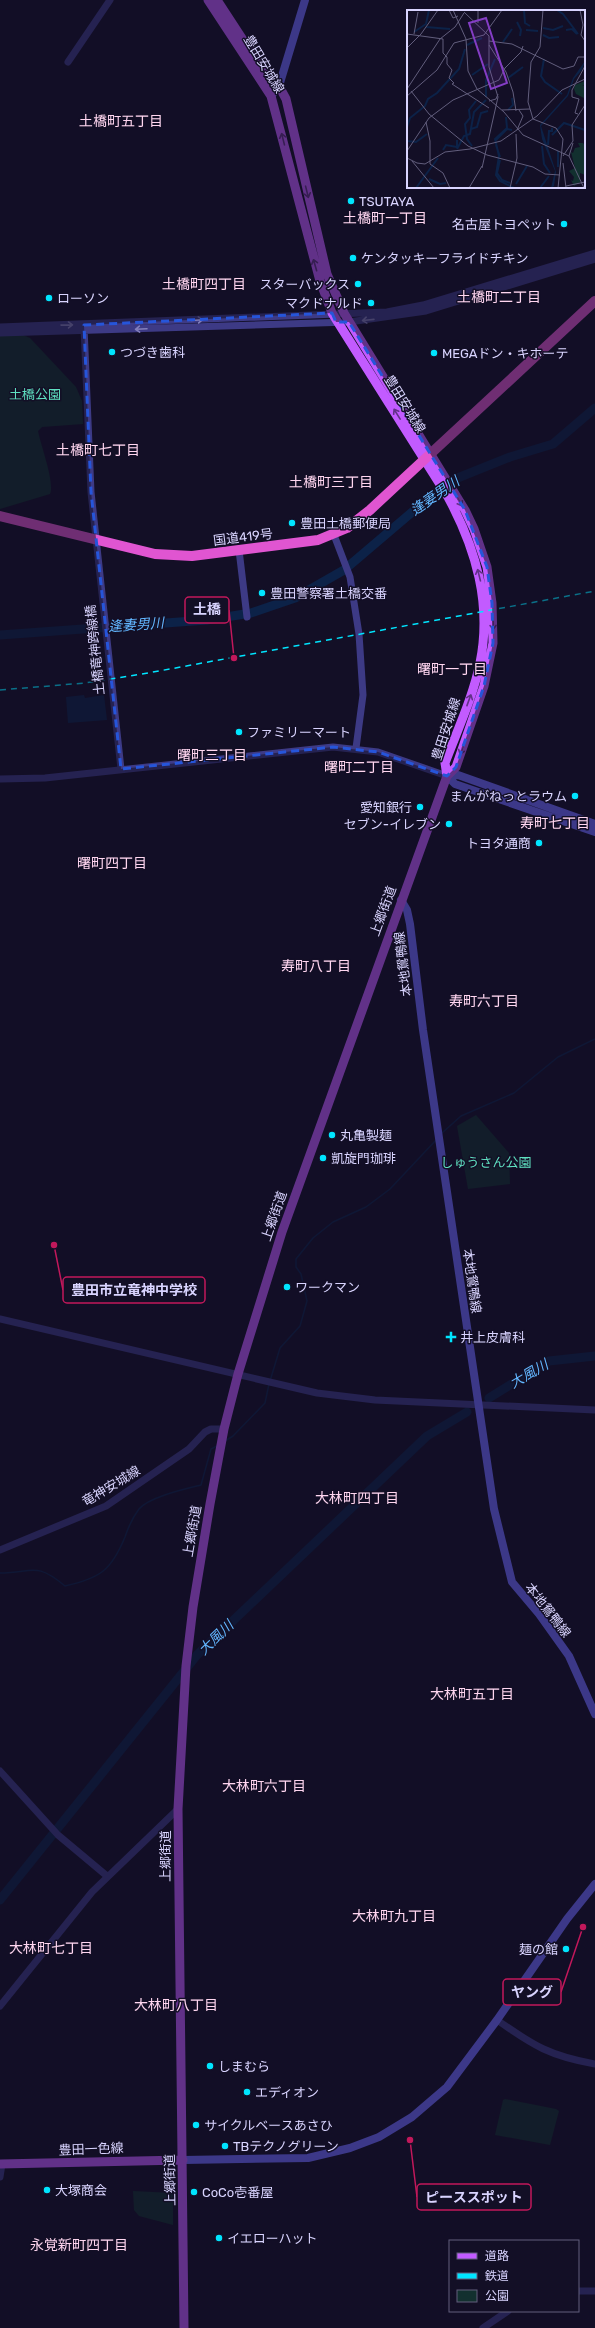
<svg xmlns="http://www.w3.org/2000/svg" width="595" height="2328" viewBox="0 0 595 2328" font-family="Rubik,'Noto Sans JP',sans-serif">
<rect width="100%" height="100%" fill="#130f26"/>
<path fill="#12302f" d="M23 335 30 338 76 387 82 401 83 424 42 427 38 431C41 446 55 483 50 494L0 509V336Z
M476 1115 509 1153 510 1184 468 1189 457 1126Z
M505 2099 556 2109 559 2111 550 2145 495 2135 503 2100Z
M133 2191 173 2193V2225L139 2216 134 2210Z"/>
<path fill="#0c2248" d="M84 695 85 698 104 695 107 720 68 723 66 697Z"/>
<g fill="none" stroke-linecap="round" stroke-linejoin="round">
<path stroke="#0c2248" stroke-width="1.5" d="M442 1133 461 1116 514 1093 558 1057 595 1039
M270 1381 280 1348 300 1326 307 1301 301 1274 296 1267V1259L313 1238 333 1222 366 1207 390 1189 437 1139
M225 1441 233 1436 265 1403 269 1384
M0 1573C33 1573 35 1561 65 1586 100 1578 111 1571 125 1537 128 1528 133 1517 139 1509 149 1497 185 1489 201 1485L211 1449 217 1446"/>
<path stroke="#0c2248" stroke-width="9" d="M0 635 207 620 251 613 295 598 344 570 431 496 455 479 510 457 553 444 595 408
M489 1398 549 1361 595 1356
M0 1900 197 1655 427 1436 467 1412"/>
<path stroke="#3d3a85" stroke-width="7" d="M68 62 110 0
M0 327 387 312 423 305 595 253
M84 327 91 492 121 769
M0 333 349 322 426 311 595 259
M334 535 350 577 359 634 363 695 356 748
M239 550 247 617
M0 779 45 778 333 747 378 752 447 776
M0 1319 317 1393 375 1400 595 1410
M0 1550 106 1506 189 1449 205 1432 211 1429H224
M0 1771 58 1835 107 1876
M0 2006 92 1892 178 1809
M497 2020C534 2046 550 2056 595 2064
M0 2177 2 2164
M578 2291H595
M483 2328 508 2311"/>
<path stroke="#6f6bff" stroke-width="8" d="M271 96 279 86 305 0
M447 776 455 784 595 832
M447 776 458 775 595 824
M401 900 407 910 410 924 423 1030 494 1509 512 1582 539 1614 569 1656 595 1714
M183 2160 308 2158 350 2148 379 2137 412 2117 447 2087 497 2020 567 1919 595 1884"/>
<path stroke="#c25bff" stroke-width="9" d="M208 0 271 96 320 281 332 313 448 497C476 549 492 604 480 663 473 697 457 731 445 763L447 776
M0 2164 183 2160
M184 2328 178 1809 186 1666 193 1607 210 1504 224 1429 238 1374 282 1232 447 776 456 767 484 686 493 643 492 603 487 567 474 529 465 510 344 313 327 274 286 99 279 86 260 66 217 0"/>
<path stroke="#e055d1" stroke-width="10" d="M0 516 155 554 192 556 318 540 347 528 370 510 595 301"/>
<path stroke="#00e5ff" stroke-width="1.5" stroke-dasharray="6 5" stroke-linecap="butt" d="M0 690 85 683 148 673 595 591"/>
</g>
<defs><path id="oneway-shaft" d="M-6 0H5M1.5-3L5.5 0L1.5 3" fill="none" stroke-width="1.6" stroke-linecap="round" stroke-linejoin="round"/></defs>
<g stroke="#623188">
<use href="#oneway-shaft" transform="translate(283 139) rotate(-104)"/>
<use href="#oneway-shaft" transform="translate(307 192) rotate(76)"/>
<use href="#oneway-shaft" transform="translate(315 265) rotate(-106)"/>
<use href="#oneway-shaft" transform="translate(397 414) rotate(-122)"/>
<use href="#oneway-shaft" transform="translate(459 501) rotate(59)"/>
<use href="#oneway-shaft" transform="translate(479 575) rotate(-104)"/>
<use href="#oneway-shaft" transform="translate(493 624) rotate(89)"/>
<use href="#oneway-shaft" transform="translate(469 700) rotate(-70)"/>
<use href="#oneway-shaft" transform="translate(462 749) rotate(109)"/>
</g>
<g stroke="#837fbc">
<use href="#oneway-shaft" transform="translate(197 320) rotate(-4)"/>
<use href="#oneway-shaft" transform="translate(368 320) rotate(174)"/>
<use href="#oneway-shaft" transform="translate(67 325) rotate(-1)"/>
<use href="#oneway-shaft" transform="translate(141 329) rotate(177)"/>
</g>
<path d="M0 0H595V2328H0ZM332 313 336 322H349L465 510 487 567 492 603 493 643 484 686 456 767 447 776 378 752 333 747 121 769 91 492 84 325Z" fill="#130f26" fill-opacity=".55" fill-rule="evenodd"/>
<path fill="none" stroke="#2655da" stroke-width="3" stroke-dasharray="8 5" stroke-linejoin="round" d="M332 313 336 322H349L465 510 487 567 492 603 493 643 484 686 456 767 447 776 378 752 333 747 121 769 91 492 84 325Z"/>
<g fill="#00e5ff" stroke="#130f26" stroke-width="1.5">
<circle cx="351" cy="201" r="4"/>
<circle cx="564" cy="224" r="4"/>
<circle cx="353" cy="258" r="4"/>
<circle cx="358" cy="284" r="4"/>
<circle cx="49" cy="298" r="4"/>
<circle cx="371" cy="303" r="4"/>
<circle cx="112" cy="352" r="4"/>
<circle cx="434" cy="353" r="4"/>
<circle cx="292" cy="523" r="4"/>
<circle cx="262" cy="593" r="4"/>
<circle cx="239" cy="732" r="4"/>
<circle cx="575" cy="796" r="4"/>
<circle cx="420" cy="807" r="4"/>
<circle cx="449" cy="824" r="4"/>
<circle cx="539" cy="843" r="4"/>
<circle cx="332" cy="1135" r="4"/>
<circle cx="323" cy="1158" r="4"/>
<circle cx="287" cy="1287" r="4"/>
<path d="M449 1331h4v4h4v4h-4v4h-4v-4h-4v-4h4z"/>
<circle cx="566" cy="1949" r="4"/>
<circle cx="210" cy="2066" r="4"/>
<circle cx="247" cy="2092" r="4"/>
<circle cx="196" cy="2125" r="4"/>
<circle cx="225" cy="2146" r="4"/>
<circle cx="47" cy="2190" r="4"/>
<circle cx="194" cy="2192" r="4"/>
<circle cx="219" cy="2238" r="4"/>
</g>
<g text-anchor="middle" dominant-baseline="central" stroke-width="3" stroke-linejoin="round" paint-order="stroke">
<g font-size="13" fill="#d9d4ff" stroke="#130f26">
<text transform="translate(264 64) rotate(59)">豊田安城線</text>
<text transform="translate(405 404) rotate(58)">豊田安城線</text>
<text transform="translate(243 537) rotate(-7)">国道419号</text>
<text transform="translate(95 650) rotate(-96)">土橋竜神跨線橋</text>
<text transform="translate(446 729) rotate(-72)">豊田安城線</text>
<text transform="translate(383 911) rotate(-70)">上郷街道</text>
<text transform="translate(403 964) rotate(-97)">本地鴛鴨線</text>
<text transform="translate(274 1216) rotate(-71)">上郷街道</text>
<text transform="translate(472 1281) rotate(82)">本地鴛鴨線</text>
<text transform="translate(111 1486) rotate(-31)">竜神安城線</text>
<text transform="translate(192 1531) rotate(-80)">上郷街道</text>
<text transform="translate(548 1610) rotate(52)">本地鴛鴨線</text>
<text transform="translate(165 1856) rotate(-90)">上郷街道</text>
<text transform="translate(91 2149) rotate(-2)">豊田一色線</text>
<text transform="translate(170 2180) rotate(-91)">上郷街道</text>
</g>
<g font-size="13" fill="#d9d4ff" stroke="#130f26" text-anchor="start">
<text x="359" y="201">TSUTAYA</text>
<text x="556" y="224" text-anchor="end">名古屋トヨペット</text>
<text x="361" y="258">ケンタッキーフライドチキン</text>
<text x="350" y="284" text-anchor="end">スターバックス</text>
<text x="57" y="298">ローソン</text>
<text x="363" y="303" text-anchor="end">マクドナルド</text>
<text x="120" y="352">つづき歯科</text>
<text x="442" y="353">MEGAドン・キホーテ</text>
<text x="300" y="523">豊田土橋郵便局</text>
<text x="270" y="593">豊田警察署土橋交番</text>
<text x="247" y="732">ファミリーマート</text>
<text x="567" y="796" text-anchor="end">まんがねっとラウム</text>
<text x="412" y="807" text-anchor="end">愛知銀行</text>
<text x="441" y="824" text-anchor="end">セブン-イレブン</text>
<text x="531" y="843" text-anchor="end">トヨタ通商</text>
<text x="340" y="1135">丸亀製麺</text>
<text x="331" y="1158">凱旋門珈琲</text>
<text x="295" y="1287">ワークマン</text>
<text x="460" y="1337">井上皮膚科</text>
<text x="558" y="1949" text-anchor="end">麺の館</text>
<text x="218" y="2066">しまむら</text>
<text x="255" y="2092">エディオン</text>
<text x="204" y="2125">サイクルベースあさひ</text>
<text x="233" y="2146">TBテクノグリーン</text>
<text x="55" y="2190">大塚商会</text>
<text x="202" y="2192">CoCo壱番屋</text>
<text x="227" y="2238">イエローハット</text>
</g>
<g font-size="13" fill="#5fe0c0" stroke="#130f26">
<text x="35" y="394">土橋公園</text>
<text x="486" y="1162">しゅうさん公園</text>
</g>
<g font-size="14" fill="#ffd6f0" stroke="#130f26">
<text x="121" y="121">土橋町五丁目</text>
<text x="385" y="218">土橋町一丁目</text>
<text x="204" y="284">土橋町四丁目</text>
<text x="499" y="297">土橋町二丁目</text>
<text x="98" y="450">土橋町七丁目</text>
<text x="331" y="482">土橋町三丁目</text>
<text x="452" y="669">曙町一丁目</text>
<text x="212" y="755">曙町三丁目</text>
<text x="359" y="767">曙町二丁目</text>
<text x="555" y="823">寿町七丁目</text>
<text x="112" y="863">曙町四丁目</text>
<text x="316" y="966">寿町八丁目</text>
<text x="484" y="1001">寿町六丁目</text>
<text x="357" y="1498">大林町四丁目</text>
<text x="472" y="1694">大林町五丁目</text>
<text x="264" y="1786">大林町六丁目</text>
<text x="394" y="1916">大林町九丁目</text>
<text x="51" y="1948">大林町七丁目</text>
<text x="176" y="2005">大林町八丁目</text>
<text x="79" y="2245">永覚新町四丁目</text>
</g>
<g font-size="14" font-style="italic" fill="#62b6ff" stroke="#130f26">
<text transform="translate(435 496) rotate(-35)">逢妻男川</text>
<text transform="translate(136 625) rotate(-4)">逢妻男川</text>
<text transform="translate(529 1374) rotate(-30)">大風川</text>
<text transform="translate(216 1638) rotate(-44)">大風川</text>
</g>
</g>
<g transform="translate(407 10)">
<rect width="178" height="178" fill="#130f26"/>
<path d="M178 71V75H175L178 76 177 88 169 84 167 79 168 75ZM171 133H176L178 136V165L173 163V172L167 176 164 170 166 171 167 167 162 161 168 158 164 142 166 143 168 138 173 137Z" fill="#12302f"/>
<path d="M178 51 175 60 167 69 161 86 134 116 149 162 147 176 144 178 148 161 135 129 133 115 160 85 166 68Z" fill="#0c2248"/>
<path fill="none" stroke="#0c2248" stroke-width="2" d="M117 0 118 13 123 16M150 0 156 4 171 24M110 12 114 20 113 26M19 17 43 19M136 18 146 20 156 16M119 20 131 21M159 20 165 19 170 24M7 22 19 14 22 0M136 25 142 28 152 27M96 32 105 19M60 35 75 28M137 49 134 66 138 72 155 84M65 65 81 54M101 68 116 57M79 87V70L88 49M101 100 106 95 105 88M99 107 100 118 88 129 92 146 89 165 93 171 107 178M0 117 3 108 18 96 21 89 30 83 52 59 58 39M64 119 70 117 74 103 81 101M145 125 157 113 178 120M89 130 100 119 105 120M0 131 9 132 20 124M89 135 93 147M141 135 142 121H145V118M65 136 60 129 58 114 63 108 62 100 69 91M135 136 137 154 143 163M50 139 57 126 63 124 67 102 79 90M36 140 39 135 50 137V130M93 150 90 163 95 170 103 173M151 157V141M22 169 33 174 39 173M109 174 120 156M9 178 31 148M133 178 142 166"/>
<path fill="none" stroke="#625e7d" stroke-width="1" d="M42 0 46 8 51 6M46 0 59 29 61 61 70 79 97 102 116 125 162 146 177 178M71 0V13M136 0 133 37 124 52 121 92 126 109 149 118 156 129 151 178M173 0 176 15 174 25 178 31M57 2 82 26V57L91 87 75 158M0 24 36 29V43L40 47V54L45 60 42 68 47 73 45 74 82 98M7 24 11 2M82 31 105 34 156 59 167 56 171 47H178M82 35 99 62 106 82M0 38 14 24 31 0M0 79 33 29 48 17 57 3M4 81 22 104 61 136 80 145 126 157 138 164 153 165M106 82 109 101M0 86 30 60 47 33 77 25 95 0M82 91 89 89 91 84M95 100 123 99M171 104 168 103 172 89 165 87V80L178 56M19 112 23 131V154L36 163 43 178M110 120 116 106 112 100M0 141 22 108 46 90 92 70 98 58 114 42 116 36M156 146 166 131 165 115 178 95M162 146 166 133M0 148 10 153 18 154 38 142 63 139 94 131 130 106 155 80 178 69M5 151 27 178M156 153 159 178M159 176 178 172M62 178 75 156M103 178 110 148 109 124"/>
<path fill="#843dc5" fill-opacity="0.15" stroke="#843dc5" stroke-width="2" d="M79 8 100 73 84 79 62 13Z"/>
<rect width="178" height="178" fill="none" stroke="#d9d4ff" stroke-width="2"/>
</g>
<path fill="none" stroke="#c2185b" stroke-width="1.5" d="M234 658L229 610M54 1245L63 1290M583 1927L561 1992M410 2140L417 2197"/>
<g fill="#c2185b" stroke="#130f26" stroke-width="1.5">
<circle cx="234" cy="658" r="4"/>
<circle cx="54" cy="1245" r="4"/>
<circle cx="583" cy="1927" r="4"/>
<circle cx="410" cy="2140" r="4"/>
</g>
<g fill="#130f26" stroke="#c2185b" stroke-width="1.5">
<rect x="185" y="597" width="44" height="26" rx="4"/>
<rect x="63" y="1277" width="142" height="26" rx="4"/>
<rect x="503" y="1979" width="58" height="26" rx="4"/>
<rect x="417" y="2184" width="114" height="26" rx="4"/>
</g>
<g font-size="14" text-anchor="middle" font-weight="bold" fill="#d9d4ff">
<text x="207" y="614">土橋</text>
<text x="134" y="1295">豊田市立竜神中学校</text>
<text x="532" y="1997">ヤング</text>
<text x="474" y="2202">ピーススポット</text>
</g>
<rect x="449" y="2240" width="130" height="72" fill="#130f26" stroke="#625e7d"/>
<rect x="457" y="2253" width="20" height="6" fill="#c25bff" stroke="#625e7d"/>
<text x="485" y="2260" font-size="12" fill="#d9d4ff">道路</text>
<rect x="457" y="2273" width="20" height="6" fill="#00e5ff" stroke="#625e7d"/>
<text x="485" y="2280" font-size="12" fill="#d9d4ff">鉄道</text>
<rect x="457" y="2290" width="20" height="12" fill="#12302f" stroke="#625e7d"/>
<text x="485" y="2300" font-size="12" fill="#d9d4ff">公園</text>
</svg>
